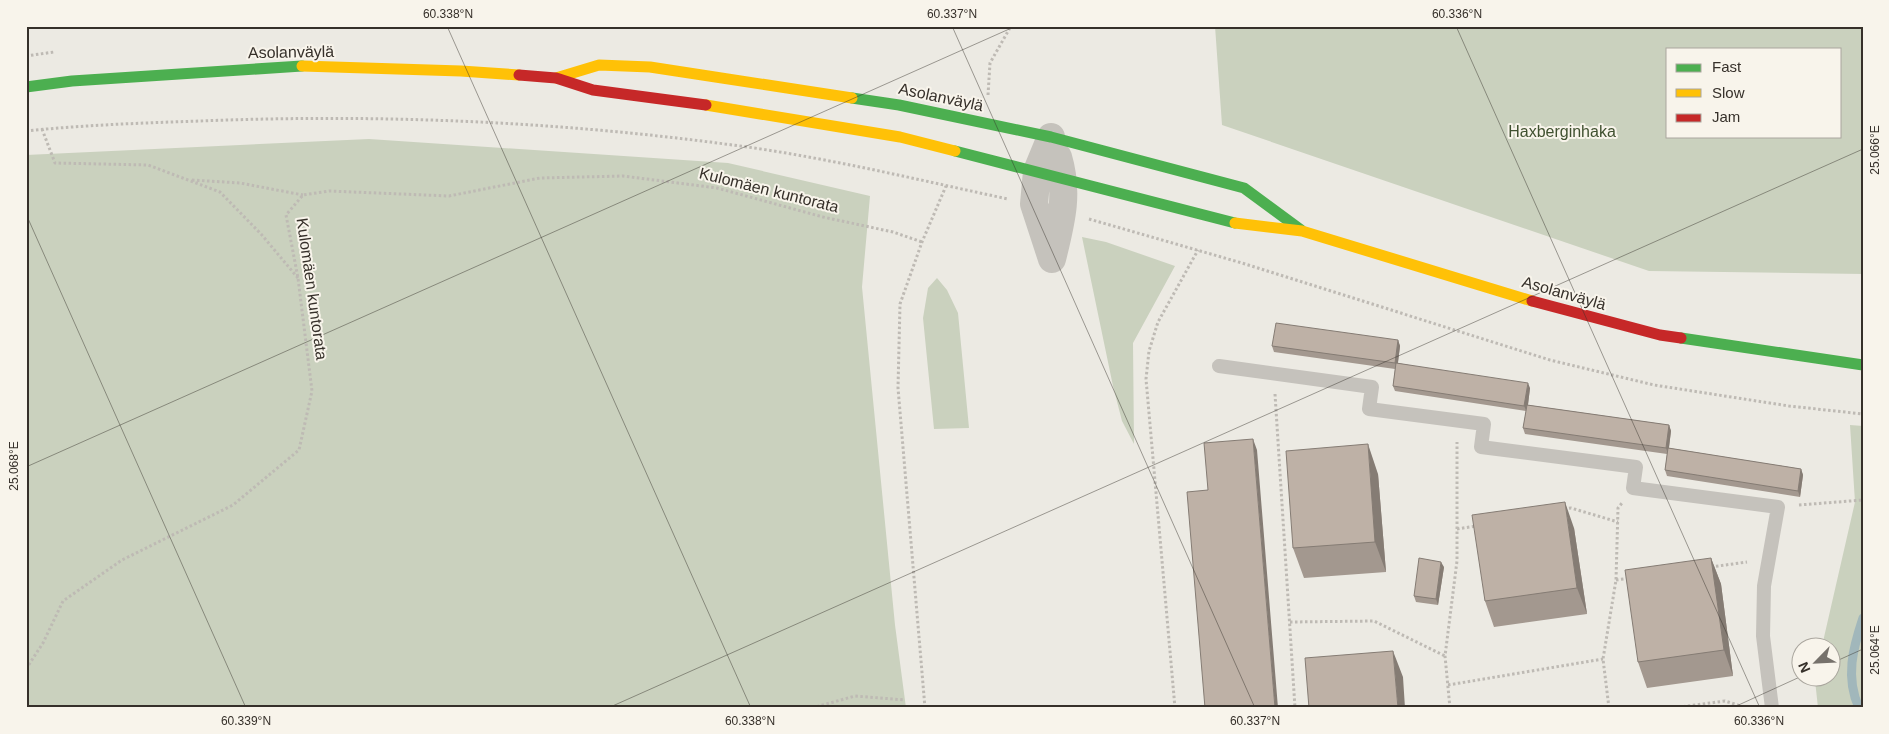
<svg xmlns="http://www.w3.org/2000/svg" width="1889" height="734" viewBox="0 0 1889 734" font-family="Arial,sans-serif">
<rect width="100%" height="100%" fill="#eceae3"/>
<path fill="#cad1be" fill-rule="evenodd" d="M1215 26H1863V274L1649 271 1222 125ZM1668 49H1840V136H1668Z
M369 139 728 163 870 196 862 287 895 625 906 708H26V155Z
M1082 237 1106 242 1175 266 1133 343 1134 444 1122 421 1113 386Z
M937 278 947 290 958 313 969 428 934 429 923 318 928 288Z
M1850 425 1863 426V708H1818L1815 680V677L1832 676V646H1822L1855 502Z"/>
<g fill="none" stroke-linecap="round" stroke-linejoin="round">
<path stroke="#a1b7bb" stroke-width="9" d="M1859 708C1845 677 1853 648 1863 618"/>
<path stroke="#bebab4" stroke-width="3" stroke-dasharray="2.5 2.5" stroke-linecap="butt" d="M26 56 54 52
M988 95 990 63 1011 26
M42 129 55 163 148 165 220 192 261 234 298 278
M26 131C84 125 142 123 200 121 375 114 551 121 725 144 821 156 914 179 1008 199
M192 180 240 183 303 195
M1089 219 1242 263 1550 360 1654 385 1789 406 1863 414
M1275 394 1295 708
M1799 505 1863 500
M1564 509 1571 508 1618 522
M1457 529 1476 526
M1711 567 1747 562
M1616 580 1631 578
M1290 622 1374 621 1445 656
M26 669 43 643 63 601 122 560 233 505 299 450 312 391 298 278 286 215 303 195 329 191 449 196 540 178 623 176 717 188 823 217 893 232 922 242
M1448 685 1603 659
M812 708 855 696 905 700
M925 708 898 388 900 304 922 242 946 186
M1175 708 1146 379 1149 351 1158 322 1198 250
M1450 708 1445 656 1457 561V442
M1609 708 1603 659 1616 580 1618 508 1622 503
M1673 708 1725 701 1747 708"/>
<path stroke="#c5c2bc" stroke-width="14" d="M1219 366 1372 387 1369 409 1484 424 1481 447 1636 467 1633 488 1778 507 1764 586 1763 636 1772 708"/>
<path stroke="#c5c2bc" stroke-width="28" d="M1051 137 1037 171 1034 204 1052 259
M1052 259C1061 222 1069 194 1058 157"/>
<path stroke="#4caf50" stroke-width="11" d="M26 87 72 81 302 66
M852 98 899 105 1051 137 1244 188 1301 230
M955 151 1235 223
M1681 338 1863 365"/>
<path stroke="#ffc107" stroke-width="11" d="M302 66 461 71 519 75
M556 78 599 65 650 67 852 98
M706 105 900 137 955 151
M1235 223 1302 231 1532 301"/>
<path stroke="#c62828" stroke-width="11" d="M519 75 556 78 593 90 706 105
M1532 301 1660 335 1681 338"/>
</g>
<path fill="#a3988f" d="M1398 340 1400 346 1398 363 1530 388 1528 405 1669 425 1671 431 1669 448 1801 469 1803 475 1800 497 1667 476 1665 470 1667 454 1525 434 1523 428 1526 411 1395 391 1393 386 1395 369 1274 352 1272 346Z
M1378 474 1386 572 1304 578 1293 548Z
M1574 528 1587 614 1494 627 1485 601Z
M1711 558 1721 584 1733 676 1647 688 1638 662Z
M1444 567 1438 605 1416 602 1414 596Z"/>
<path fill="#857c74" d="M1398 340 1400 346 1397 369 1395 363Z
M1528 383 1530 388 1527 412 1524 406Z
M1669 425 1671 431 1668 454 1666 448Z
M1253 439 1257 450 1278 708H1275Z
M1368 444 1378 474 1386 572 1375 542Z
M1801 469 1803 475 1800 497 1798 491Z
M1565 502 1574 528 1587 614 1577 588Z
M1711 558 1721 584 1733 676 1724 650Z
M1441 562 1444 567 1438 605 1436 599Z
M1393 651 1403 677 1405 708H1398Z"/>
<path fill="#beb1a6" stroke="#857c74" d="M1276 323 1398 340 1395 363 1272 346Z
M1396 363 1528 383 1524 406 1393 386Z
M1527 405 1669 425 1666 448 1523 428Z
M1253 439 1275 708H1205L1187 492 1208 490 1204 443Z
M1368 444 1375 542 1293 548 1286 451Z
M1668 448 1801 469 1798 491 1665 470Z
M1565 502 1577 588 1485 601 1472 515Z
M1419 558 1441 562 1436 599 1414 596Z
M1711 558 1724 650 1638 662 1625 570Z
M1393 651 1398 708H1309L1305 658Z"/>
<path fill="none" stroke="#36302a" stroke-width="1" stroke-opacity="0.45" d="M447 26 751 708M952 26 1255 708M1456 26 1760 708M26 214 246 708M26 467 1016 26M1832 663 1863 649M608 708 1863 149M1732 708 1802 676"/>
<g text-anchor="middle" dominant-baseline="central" stroke-width="4" stroke-linejoin="round" paint-order="stroke">
<g font-size="16" fill="#36302a" stroke="#f8f4eb">
<text transform="translate(291 52) rotate(-1)">Asolanväylä</text>
<text transform="translate(941 97) rotate(12)">Asolanväylä</text>
<text transform="translate(769 190) rotate(14)">Kulomäen kuntorata</text>
<text transform="translate(312 289) rotate(82)">Kulomäen kuntorata</text>
<text transform="translate(1564 293) rotate(16)">Asolanväylä</text>
</g>
<g font-size="16" fill="#405130" stroke="#f8f4eb">
<text x="1562" y="131">Haxberginhaka</text>
</g>
</g>
<rect width="1889" height="734" fill="none" stroke="#f8f4eb" stroke-width="55"/>
<rect x="1666" y="48" width="175" height="90" fill="#f8f4eb" stroke="#aaa69e"/>
<rect x="1676" y="64" width="25" height="8" fill="#4caf50" stroke="#aaa69e"/>
<text x="1712" y="72" font-size="15" fill="#36302a">Fast</text>
<rect x="1676" y="89" width="25" height="8" fill="#ffc107" stroke="#aaa69e"/>
<text x="1712" y="98" font-size="15" fill="#36302a">Slow</text>
<rect x="1676" y="114" width="25" height="8" fill="#c62828" stroke="#aaa69e"/>
<text x="1712" y="122" font-size="15" fill="#36302a">Jam</text>
<g transform="translate(1816 662) rotate(246)"><circle r="24" fill="#f8f4eb" stroke="#aaa69e"/>
<path d="M0-4L9 19L0 12L-9 19Z" fill="#76716b"/>
<text y="-8" font-size="14" font-weight="bold" text-anchor="middle" fill="#36302a">N</text>
</g>
<rect x="28" y="28" width="1834" height="678" fill="none" stroke="#36302a" stroke-width="2"/>
<g font-size="12" text-anchor="middle" fill="#36302a">
<text x="448" y="18">60.338°N</text>
<text x="952" y="18">60.337°N</text>
<text x="1457" y="18">60.336°N</text>
<text transform="translate(1875 150) rotate(-90)" y="4">25.066°E</text>
<text transform="translate(14 466) rotate(-90)" y="4">25.068°E</text>
<text transform="translate(1875 650) rotate(-90)" y="4">25.064°E</text>
<text x="246" y="725">60.339°N</text>
<text x="750" y="725">60.338°N</text>
<text x="1255" y="725">60.337°N</text>
<text x="1759" y="725">60.336°N</text>
</g>
</svg>
